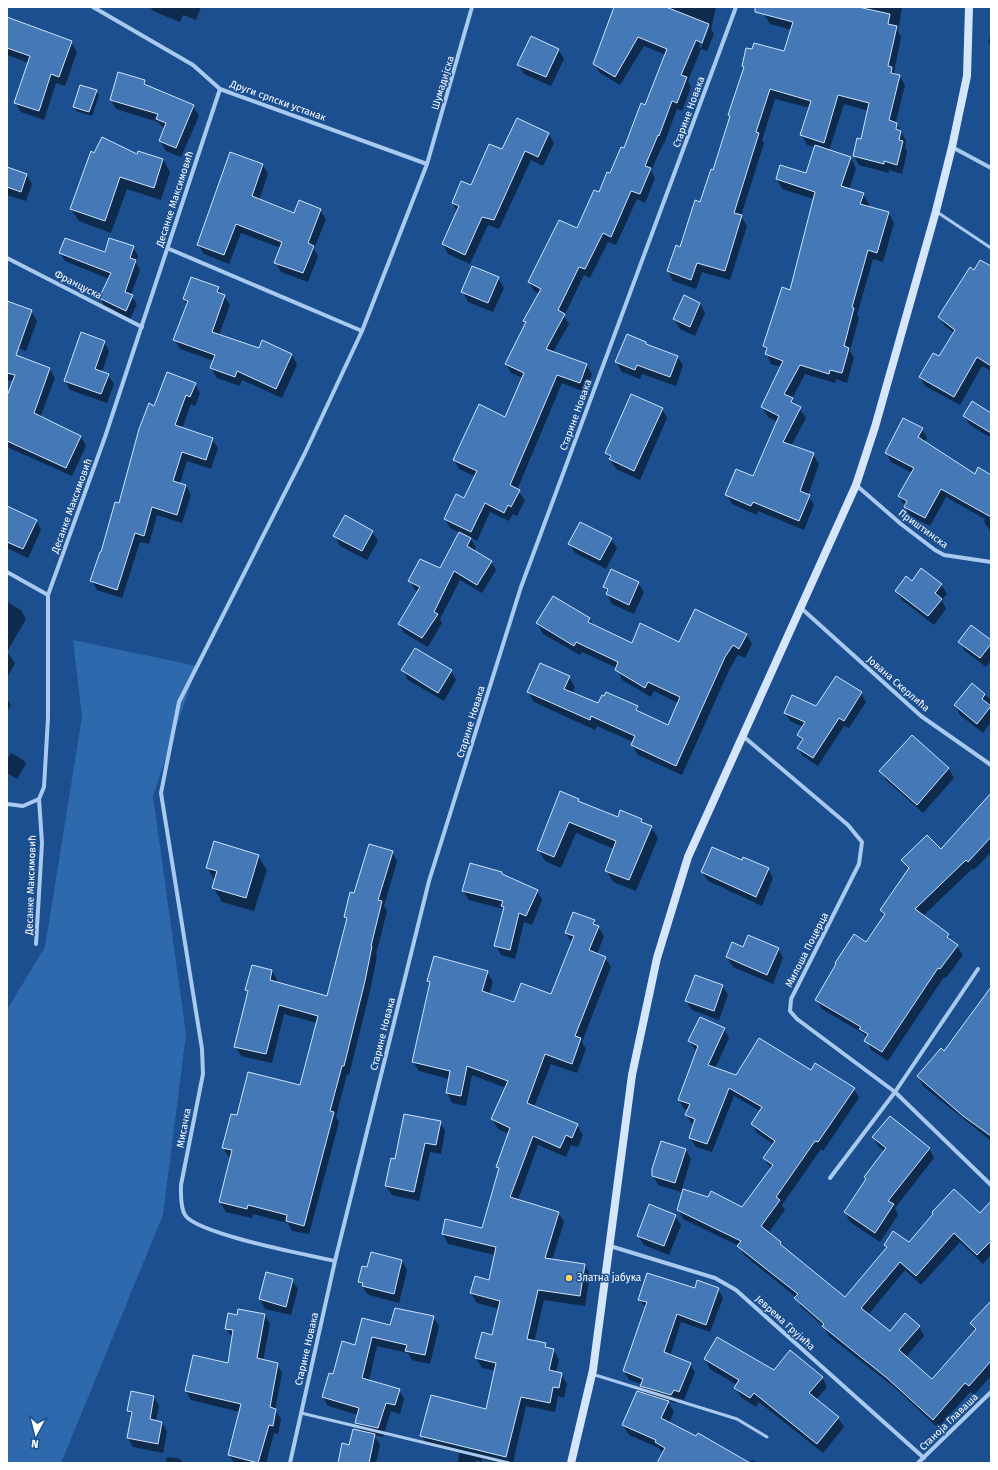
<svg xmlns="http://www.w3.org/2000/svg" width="998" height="1470" viewBox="0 0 998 1470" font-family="'Fira Sans',sans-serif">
<rect width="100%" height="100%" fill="#1b4f8f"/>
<path fill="#2e69ad" d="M73 640 197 666 153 796 186 1034 163 1215 61 1463H7V1010L45 947 82 717Z"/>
<path fill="#0007" fill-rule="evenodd" d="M150 7H201L196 20 183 15 180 22 153 11Z
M622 7H716L711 29 714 34 707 51 701 49 688 81 691 87 682 111 677 109 664 144H663L651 171 655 178 645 203 637 199 616 245 608 242 590 278 584 275 564 316 569 324 553 352 586 364 592 374 585 392 562 383 517 490 525 500 517 516 513 514 509 521 490 512 477 541 470 537 476 548 474 551 491 561 496 570 482 593 460 580 440 619 442 623 428 647 404 633 399 624 418 592 415 590 410 581 440 570 460 533 450 528 445 519 464 499 476 477 459 469 454 460 506 418 523 378 511 373 506 364 526 324 524 321 539 294 534 291 529 282 577 230 599 193 646 106 666 55 644 46 620 85 600 73 594 64ZM709 22V27L701 48 699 47Z
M766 7H902L898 32 901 37 894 72 899 75 905 85 896 122 906 141 905 147 907 152 902 174 889 170V173L859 165 854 156 861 140 869 111 844 104 829 151 851 158 856 168 849 190 863 194 869 204 868 207 889 213 894 223 883 262 873 259 857 315 859 318 850 351 854 358 847 383 836 379 835 383 805 374 792 399 806 418 791 446 813 454 819 464 808 495 814 505 804 530 758 511 757 515 732 504 727 495 753 478 778 422 768 417 762 407 781 367 771 364 764 346 790 291 814 199 782 189 777 179 807 174 815 147 807 145 802 135 810 108 775 99 762 140 764 143 741 216 747 226 730 280 702 272 696 289 673 281 668 271 681 248 714 171 730 118 729 115 744 69 743 66 785 52 792 30 770 24 764 14Z
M7 19 71 42 77 52 65 86 56 83 44 120 21 112 15 102 29 63 7 55Z
M991 35V46L988 41Z
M558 49 564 59 551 86 524 74 519 65Z
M144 81 148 87 193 106 199 116 181 157 166 151 160 141 165 130 158 122 116 109 111 100Z
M96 91 99 95 92 116 76 111 74 107Z
M548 133 554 143 543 166 531 160 499 229 488 225 470 264 448 254 443 244 457 212 453 203 462 182 471 186 502 151Z
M231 153 263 165 268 174 259 200 295 214 320 210 326 219 314 249 318 256 308 282 281 272 276 263 281 248 241 233 229 264 204 254 198 245Z
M95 154 138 156 163 159 170 172 161 200 127 189 111 233 79 221 71 209Z
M7 168 26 174 32 184 26 201 7 195Z
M133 247 138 256 136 263 140 270 131 295 137 304 130 319 105 307 100 298 109 279 65 261 60 253 105 254Z
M991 270V371L982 366 960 405 925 386 920 377 939 357 954 333 945 326 939 317 974 271Z
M498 278 504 288 493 312 468 302 463 292Z
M218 288 230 305 219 335 259 349 263 342 292 355 297 365 282 398 242 380 240 386 217 378 211 368 214 361 180 349 174 339 187 305 184 299Z
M7 302 31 311 37 321 26 351 7 344Z
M700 303 705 313 695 336 680 329 674 319Z
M104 342 109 351 102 372 108 375 114 384 107 403 70 390 65 380Z
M646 343 647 346 678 357 683 366 676 386 642 374 640 379 622 372 616 362Z
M7 353 50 369 55 378 40 418 81 437 86 446 72 476 7 447V397L13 381 7 380Z
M195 384 200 393 195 406 191 404 182 429 212 439 218 448 211 469 187 461 180 484 186 485 191 495 182 523 157 515 149 544 140 542 122 598 97 590 92 581 155 407Z
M662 409 667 418 640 480 616 469 606 453Z
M991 414V438L970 425 964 416Z
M922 429 927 438 925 442 975 475 991 476V532L984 522 985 519 946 497 930 526 910 516 899 496 912 473 891 462 886 453Z
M7 507 36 520 41 530 28 558 7 548Z
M372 531 378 541 367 560 340 546 335 536Z
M611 539 617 548 606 569 575 553 570 544Z
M912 582 941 584 947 594 942 600 946 609 934 625 902 600 896 591Z
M638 583 644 592 634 614 612 604 604 587Z
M553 597 590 619 594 626 632 644 680 643 746 634 752 644 745 658 738 655 730 668 682 775 638 755 632 745 633 742 597 726 595 730 534 702 528 692 541 664 569 677 575 687 572 693 599 704 637 707 641 714 669 726 678 703 654 691 651 697 622 680 617 668 582 652 580 655 543 634 537 623Z
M7 602 21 610 26 619 7 652 15 663 7 678Z
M960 642H991V660L986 667 965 651Z
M403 670 451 671 456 680 444 701 408 680Z
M972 685 991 700V722L983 733 960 715 955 705Z
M861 693 866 702 849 728 844 726 818 766 803 756 798 748 802 742 798 735 803 727 790 721 785 713 817 707Z
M7 699 11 705 7 711Z
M912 736 949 769 954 778 923 813 886 780 881 771Z
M11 753 23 760 26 764 17 779 7 773V760Z
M578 800 580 803 618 818 641 820 644 824 651 827 658 838 636 891 613 882 606 870 614 849 576 833 561 868 545 861 538 849Z
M991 803V852L974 870 972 869 923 916 948 935 963 955 946 978 944 977 888 1061 871 1050 864 1034 822 1009 816 1000 866 943 885 917 881 910 909 871 902 860 941 850Z
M392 852 397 861 384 906 387 911 376 954 377 956 370 991 349 1075 347 1074 336 1117 339 1122 309 1234 292 1231 288 1223 253 1214 252 1218 226 1212 220 1202 231 1158 229 1157 223 1148 238 1116 301 1087 317 1023 284 1014 272 1063 241 1056 236 1046 249 993 246 990 272 971 277 980 276 983 327 998 347 921 345 917 351 894 355 895Z
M258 856 267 870 254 911 222 902 213 887 215 881 207 867Z
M743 861 768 869 773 878 762 906 708 881 702 872Z
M502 873 504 876 537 890 542 900 532 925 524 922 515 959 501 955 496 946 504 909 469 900 463 891Z
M594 921 604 936 597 954 605 958 611 967 582 1042 586 1049 577 1073 551 1064 534 1107 577 1125 583 1135 578 1147 571 1145 566 1157 538 1145 518 1200 558 1212 564 1222 552 1260 585 1265 590 1275 585 1306 544 1300 534 1342 545 1344 548 1349 554 1350 559 1360 556 1373 561 1374 567 1384 564 1398 558 1396 555 1412 526 1406 513 1463H497L482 1459V1462L476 1460 477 1463H458L459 1453 427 1445 421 1435 486 1410 496 1371 482 1368 476 1358 493 1336 499 1309 477 1303 471 1293 489 1281 495 1255 448 1244 443 1234 483 1229 499 1171 497 1167 509 1134 498 1129 492 1119 506 1088 472 1075 466 1106 452 1103 447 1093 449 1079 419 1071 413 1061 430 985 428 981 435 957 487 972 493 982 489 995 515 1004 551 995 572 943 566 933Z
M744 948H778L783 958 773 984 733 967 727 957Z
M722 985 728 995 719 1020 692 1010 686 1001Z
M991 987V1141L923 1086 918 1076 945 1052Z
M724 1029 729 1038 715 1069 736 1077 811 1071 854 1089 859 1098 823 1151 821 1149 782 1205 785 1210 768 1233 781 1243 784 1249 845 1298 887 1248 885 1245 909 1244 980 1214 991 1202V1255L983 1264 960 1242 921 1285 905 1270 868 1315 890 1333 919 1326 924 1336 906 1357 932 1381 975 1331 971 1323 991 1302V1376L974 1395 970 1392 938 1428 894 1387 829 1336 824 1327 801 1307 796 1297 744 1255 739 1246 683 1219 678 1210 709 1198 742 1208 771 1169 764 1158 773 1144 757 1133 752 1124 760 1111 734 1096 712 1152 696 1147 690 1138 694 1125 692 1124 686 1115 688 1110 684 1109 679 1100 697 1052 689 1041Z
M440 1122 445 1131 441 1154 430 1152 419 1201 392 1195 386 1186 396 1160Z
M873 1137 929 1148 934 1158 895 1208 898 1215 880 1242 850 1222 845 1212 885 1151 879 1147Z
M685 1149 691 1159 681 1192 658 1185 653 1175Z
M675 1216 681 1225 669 1255 644 1245 638 1236Z
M402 1261 407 1270 399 1303 369 1295 365 1291 359 1281Z
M292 1280 298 1289 291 1315 265 1309 260 1299Z
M695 1289H718L723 1298 710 1332 681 1322 670 1356 690 1364 695 1372 684 1400 679 1398 676 1403 668 1401 674 1412 669 1423 748 1463H661L663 1454 659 1448 629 1435 623 1425 646 1395 641 1384 629 1380 624 1371 646 1308 639 1299Z
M265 1315 270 1324 263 1361 277 1364 282 1373 276 1405V1411L281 1419 278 1434 274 1433 266 1463H234L229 1454 240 1412 191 1400 186 1391 228 1364 233 1338 226 1329 238 1316Z
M433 1317 439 1326 430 1364 412 1360 408 1353 377 1346 369 1381 399 1390 404 1399 400 1414 391 1411 383 1437 374 1435 380 1445 376 1463H339L361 1432 356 1423 358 1415 328 1406 323 1397 334 1375 356 1346 363 1319 391 1326Z
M705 1359 822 1377 827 1387 816 1400 838 1418 844 1427 823 1453 759 1402 756 1407 741 1397 735 1388 737 1385 710 1369Z
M154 1397 159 1406 156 1421 162 1422 167 1432 163 1453 133 1447 128 1438 132 1417 128 1411Z
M167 1457 180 1459 183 1463H166Z
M752 1460 758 1463H750Z"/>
<path fill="#4478b7" stroke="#cfe3fa" d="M614 7H666L709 24 702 43 696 40 681 75 687 77 677 103 672 101 659 136 658 135 645 166 651 168 640 194 631 191 611 237 603 233 585 269 579 267 558 310 565 314 546 349 587 364 580 383 557 375 510 485 520 490 511 507 508 505 504 513 485 503 471 532 444 519 456 494 464 498 477 471 453 460 479 404 505 417 524 373 505 364 526 322 523 321 541 289 528 282 559 220 577 228 594 190 599 192 607 172 610 173 621 147 624 148 641 103 645 105 667 49 638 37 615 77 593 64Z
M755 7H858L890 14 888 24 897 26 888 66 892 67 891 73 900 75 889 120 897 123 896 129 901 131 899 140 903 141 897 165 884 161V164L853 156 857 138 861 139 869 103 838 95 824 143 800 135 811 101 770 89 756 132 759 133 734 213 742 215 725 271 697 263 691 280 667 271 676 245 680 247 695 200 700 202 711 169 713 170 730 116 728 115 744 67 742 66 746 48 752 49 754 43 784 51 793 22 755 12Z
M7 17 72 41 59 77 51 74 39 111 14 103 30 56 7 48Z
M531 36 559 49 546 77 517 65Z
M118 72 145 80 144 84 194 105 176 148 159 141 166 123 156 119 158 114 110 100Z
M80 85 97 90 89 112 73 107Z
M517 118 549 133 538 157 525 151 494 220 482 217 465 255 442 244 459 206 452 203 461 181 471 185 489 144 502 149Z
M102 137 137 154 138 151 163 159 154 188 120 177 105 221 70 209 91 151 94 153Z
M815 145 851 157 841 186 864 193 860 204 889 212 877 253 868 250 852 307 854 308 844 346 849 348 842 373 830 370 829 374 800 365 784 394 793 398 791 402 801 407 783 442 814 453 800 491 810 495 799 521 753 502 751 506 725 495 736 469 753 476 779 416 761 407 783 361 765 354 767 348 763 346 782 287 790 290 815 192 776 179 780 165 806 173Z
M230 152 263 164 252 196 294 213 299 200 321 209 308 243 314 246 303 273 274 263 282 242 236 224 224 255 197 245Z
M7 167 27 174 21 192 7 187Z
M65 238 105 252 109 238 134 246 130 258 136 260 125 292 133 295 126 311 99 298 111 273 59 253Z
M980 260 991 266V366L977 357 954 397 919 377 933 353 939 356 955 330 938 317 970 267 974 270Z
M472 266 499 277 488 303 461 292Z
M191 277 219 287 217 292 225 295 212 332 259 348 262 340 292 354 276 389 237 371 235 377 210 368 215 355 173 340 188 301 183 299Z
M684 295 700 303 690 327 673 319Z
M7 301 32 310 16 355 50 368 34 413 81 436 66 468 7 441V396L15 375 7 373Z
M81 332 105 341 95 369 109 374 101 394 64 381Z
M627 334 646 342V344L678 356 670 377 637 365 635 370 615 362Z
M167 372 196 383 190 397 186 395 175 425 213 438 206 460 182 452 173 481 186 485 177 515 152 507 144 536 135 533 117 590 90 581 100 552H101L115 502 119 503 139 429 149 403 154 406Z
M631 394 663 408 634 471 609 459 611 456 605 453Z
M972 401 991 413V433L963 416Z
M903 418 923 428 918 437 975 474 978 467 991 475V517L941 489 925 518 904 507 907 501 898 496 914 468 885 453Z
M7 506 37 520 23 549 7 542Z
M345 515 373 531 362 551 333 536Z
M580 522 612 538 600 560 568 544Z
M459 532 471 538 467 546 492 561 477 585 454 571 434 612 438 614 422 638 398 624 420 587 408 581 420 559 440 568Z
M921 568 942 584 935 593 942 599 928 616 895 591 906 576 912 581Z
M611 569 639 582 629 605 606 594 608 589 603 587Z
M553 596 590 618 588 622 632 643 640 623 679 642 695 609 747 634 739 649 733 645 725 657 676 766 631 745 635 736 591 716 590 720 527 692 540 663 570 676 564 689 598 703 602 695 604 696 606 692 638 706 636 710 668 725 680 697 648 682 645 688 615 670 618 662 576 642 574 646 536 623Z
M971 625 991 640V644L980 658 958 642Z
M415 648 452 670 438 693 401 670Z
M836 676 862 692 844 721 839 718 813 758 797 748 803 739 797 735 805 722 784 713 792 695 816 706Z
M972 683 985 694 982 699 991 706 977 724 954 705Z
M912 735 949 768 917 805 879 771Z
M560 791 579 799 578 801 618 817 620 810 642 819 641 822 652 826 629 880 605 871 616 841 569 822 554 857 537 850Z
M991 793V837L968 862 966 860 915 909 949 934 947 937 958 945 940 969 938 968 882 1052 864 1041 868 1034 859 1029 861 1027 815 1000 836 964 835 963 854 934 866 942 885 914 880 910 909 868 901 860 927 835 941 849Z
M214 841 259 855 246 898 212 888 217 871 206 868Z
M369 844 393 851 378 900 382 901 371 946H372L365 981 344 1066H342L330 1111 334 1112 304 1226 286 1221 287 1215 248 1205 247 1209 219 1202 232 1150 222 1148 231 1114 237 1115 248 1072 300 1085 318 1016 279 1005 266 1054 234 1047 248 991 245 990 252 965 272 970 270 980 327 996 347 918 344 917 350 892 354 893Z
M712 847 742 860 743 857 769 868 756 897 701 872Z
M470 863 502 872V874L538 890 526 916 519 913 510 950 494 946 504 907 501 906 503 901 462 891Z
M573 912 595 920 593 924 599 926 589 950 606 957 575 1036 581 1038 572 1064 545 1054 527 1103 578 1124 572 1138 566 1135 560 1148 533 1136 510 1197 559 1212 545 1258 585 1264 580 1296 538 1290 527 1339 546 1343 545 1347 554 1349 549 1370 562 1373 559 1388 553 1387 550 1403 521 1397 506 1457 420 1436 431 1395 486 1409 496 1363 475 1358 482 1332 492 1335 500 1301 470 1293 475 1276 489 1280 496 1247 442 1234 445 1219 482 1228 499 1168 496 1167 510 1128 491 1119 508 1081 467 1066 461 1096 446 1093 450 1071 412 1062 430 982 427 981 434 956 488 971 482 991 514 1002 521 983 551 994 574 936 565 933Z
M748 935 779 948 767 975 726 957 732 942 743 947Z
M695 975 723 985 714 1011 685 1001Z
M991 987V1136L963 1116 917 1076 941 1048 944 1051Z
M700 1017 725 1028 708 1065 736 1075 759 1038 811 1070 815 1063 855 1088 818 1142 815 1141 776 1197 780 1200 761 1226 781 1242 780 1244 845 1297 887 1247 884 1245 893 1231 909 1242 933 1214 932 1212 954 1189 980 1213 991 1201V1241L977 1255 954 1233 916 1276 900 1262 861 1308 890 1331 905 1313 920 1326 899 1350 932 1379 976 1329 970 1323 991 1301V1361L969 1386 965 1383 933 1420 887 1378 822 1326 824 1324 794 1298 798 1294 737 1246 741 1241 677 1210 683 1189 708 1197 711 1191 742 1207 773 1165 763 1158 775 1141 751 1124 762 1107 729 1088 707 1144 689 1138 695 1119 685 1115 690 1104 678 1100 698 1046 688 1041Z
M404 1114 441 1121 436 1145 425 1143 414 1192 385 1186 391 1158 395 1159Z
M890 1116 930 1148 888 1201 894 1204 875 1233 844 1212 866 1179 864 1177 886 1148 872 1137Z
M661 1141 686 1149 675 1183 652 1176V1169Z
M649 1204 676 1215 664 1246 637 1236Z
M371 1252 402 1260 394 1294 362 1286 363 1283 358 1282 362 1266 367 1267Z
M266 1272 293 1279 286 1307 259 1299Z
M647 1273 695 1288 697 1280 719 1288 706 1325 677 1314 664 1352 691 1363 679 1392 674 1390 671 1395 640 1386 643 1379 623 1371 647 1302 638 1300Z
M395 1308 434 1316 425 1355 405 1351 407 1345 372 1337 362 1378 400 1389 395 1405 386 1403 378 1428 355 1423 359 1408 322 1397 329 1373 333 1374 342 1341 355 1345 362 1318 390 1325Z
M238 1309 265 1314 257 1358 278 1363 270 1407 276 1409 273 1426 269 1425 258 1463 228 1455 241 1404 185 1391 193 1355 228 1363 233 1330 225 1329 228 1313 237 1315Z
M717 1337 774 1370 790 1350 823 1377 809 1393 839 1417 817 1444 754 1393 750 1398 734 1388 739 1380 704 1359Z
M131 1391 154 1396 150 1419 162 1422 158 1444 127 1438 132 1412 127 1411Z
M637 1391 669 1401 661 1418 696 1436 698 1433 750 1463H657L665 1448 655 1442 656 1440 622 1425Z
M353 1429 375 1434 369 1463H338L342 1443 349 1445Z"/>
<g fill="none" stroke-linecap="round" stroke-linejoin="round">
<path stroke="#a9c9ee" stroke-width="3" d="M937 212 991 248
M592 1374 737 1419 767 1437
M301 1413 509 1463"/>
<path stroke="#a9c9ee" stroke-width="4" d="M93 7 193 65 220 89 427 164
M952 147 991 168
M167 248 362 331
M7 258 142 327
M856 485 901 524 935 550 944 555 991 562
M7 572 48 595
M801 608 921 716 991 765
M743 736 848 825 862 842 859 864 791 999 790 1011 797 1019 895 1092 991 1185
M7 804 23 806 39 799
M36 944 42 843 39 799 44 787 48 718V595L105 437 220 89
M830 1178 895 1092 978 969
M610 1246 715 1278 736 1290 924 1458
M335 1261C308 1255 197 1234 185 1215 180 1207 181 1194 181 1185L203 1074 202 1049 161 793 179 702 305 453 362 331 427 164 472 7
M290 1463 335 1261 429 881 521 587 736 7
M918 1463 991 1392"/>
<path stroke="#d6e6fa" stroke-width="8" d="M571 1463 593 1370 632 1075 657 958 688 857 856 485 875 427 936 211 952 147 967 76 969 7"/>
</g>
<circle fill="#ffd166" stroke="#1b4f8f" stroke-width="1.5" cx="569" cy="1278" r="4"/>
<g text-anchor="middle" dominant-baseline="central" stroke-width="3" stroke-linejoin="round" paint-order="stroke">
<g font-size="10" fill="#fff" stroke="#1b4f8f">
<text transform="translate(443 83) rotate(-73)">Шумадијска</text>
<text transform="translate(278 101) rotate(20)">Други српски устанак</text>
<text transform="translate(689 112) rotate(-70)">Старине Новака</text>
<text transform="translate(175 199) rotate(-72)">Десанке Максимовић</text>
<text transform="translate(78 285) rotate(27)">Француска</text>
<text transform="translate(576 415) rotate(-70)">Старине Новака</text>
<text transform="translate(72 506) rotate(-70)">Десанке Максимовић</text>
<text transform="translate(923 529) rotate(36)">Приштинска</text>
<text transform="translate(898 684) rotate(41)">Јована Скерлића</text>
<text transform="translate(471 722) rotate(-73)">Старине Новака</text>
<text transform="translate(31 885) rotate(-88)">Десанке Максимовић</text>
<text transform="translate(807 950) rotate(-63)">Милоша Поцерца</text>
<text transform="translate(383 1034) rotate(-76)">Старине Новака</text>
<text transform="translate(184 1128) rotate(-79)">Мисачка</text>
<text transform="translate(785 1323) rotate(42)">Јеврема Грујића</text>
<text transform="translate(307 1349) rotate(-77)">Старине Новака</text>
<text transform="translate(949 1422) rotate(-44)">Станоја Главаша</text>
</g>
<g font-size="10" fill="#fff" stroke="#1b4f8f" text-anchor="start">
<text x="577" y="1278">Златна јабука</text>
</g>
</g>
<rect width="998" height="1470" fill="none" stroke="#ffffff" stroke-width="16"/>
<g transform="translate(36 1434) rotate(187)" stroke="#1b4f8f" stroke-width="3" paint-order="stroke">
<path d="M0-3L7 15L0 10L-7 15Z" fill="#ffffff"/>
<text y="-6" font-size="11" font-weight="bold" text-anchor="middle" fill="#ffffff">N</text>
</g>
</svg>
